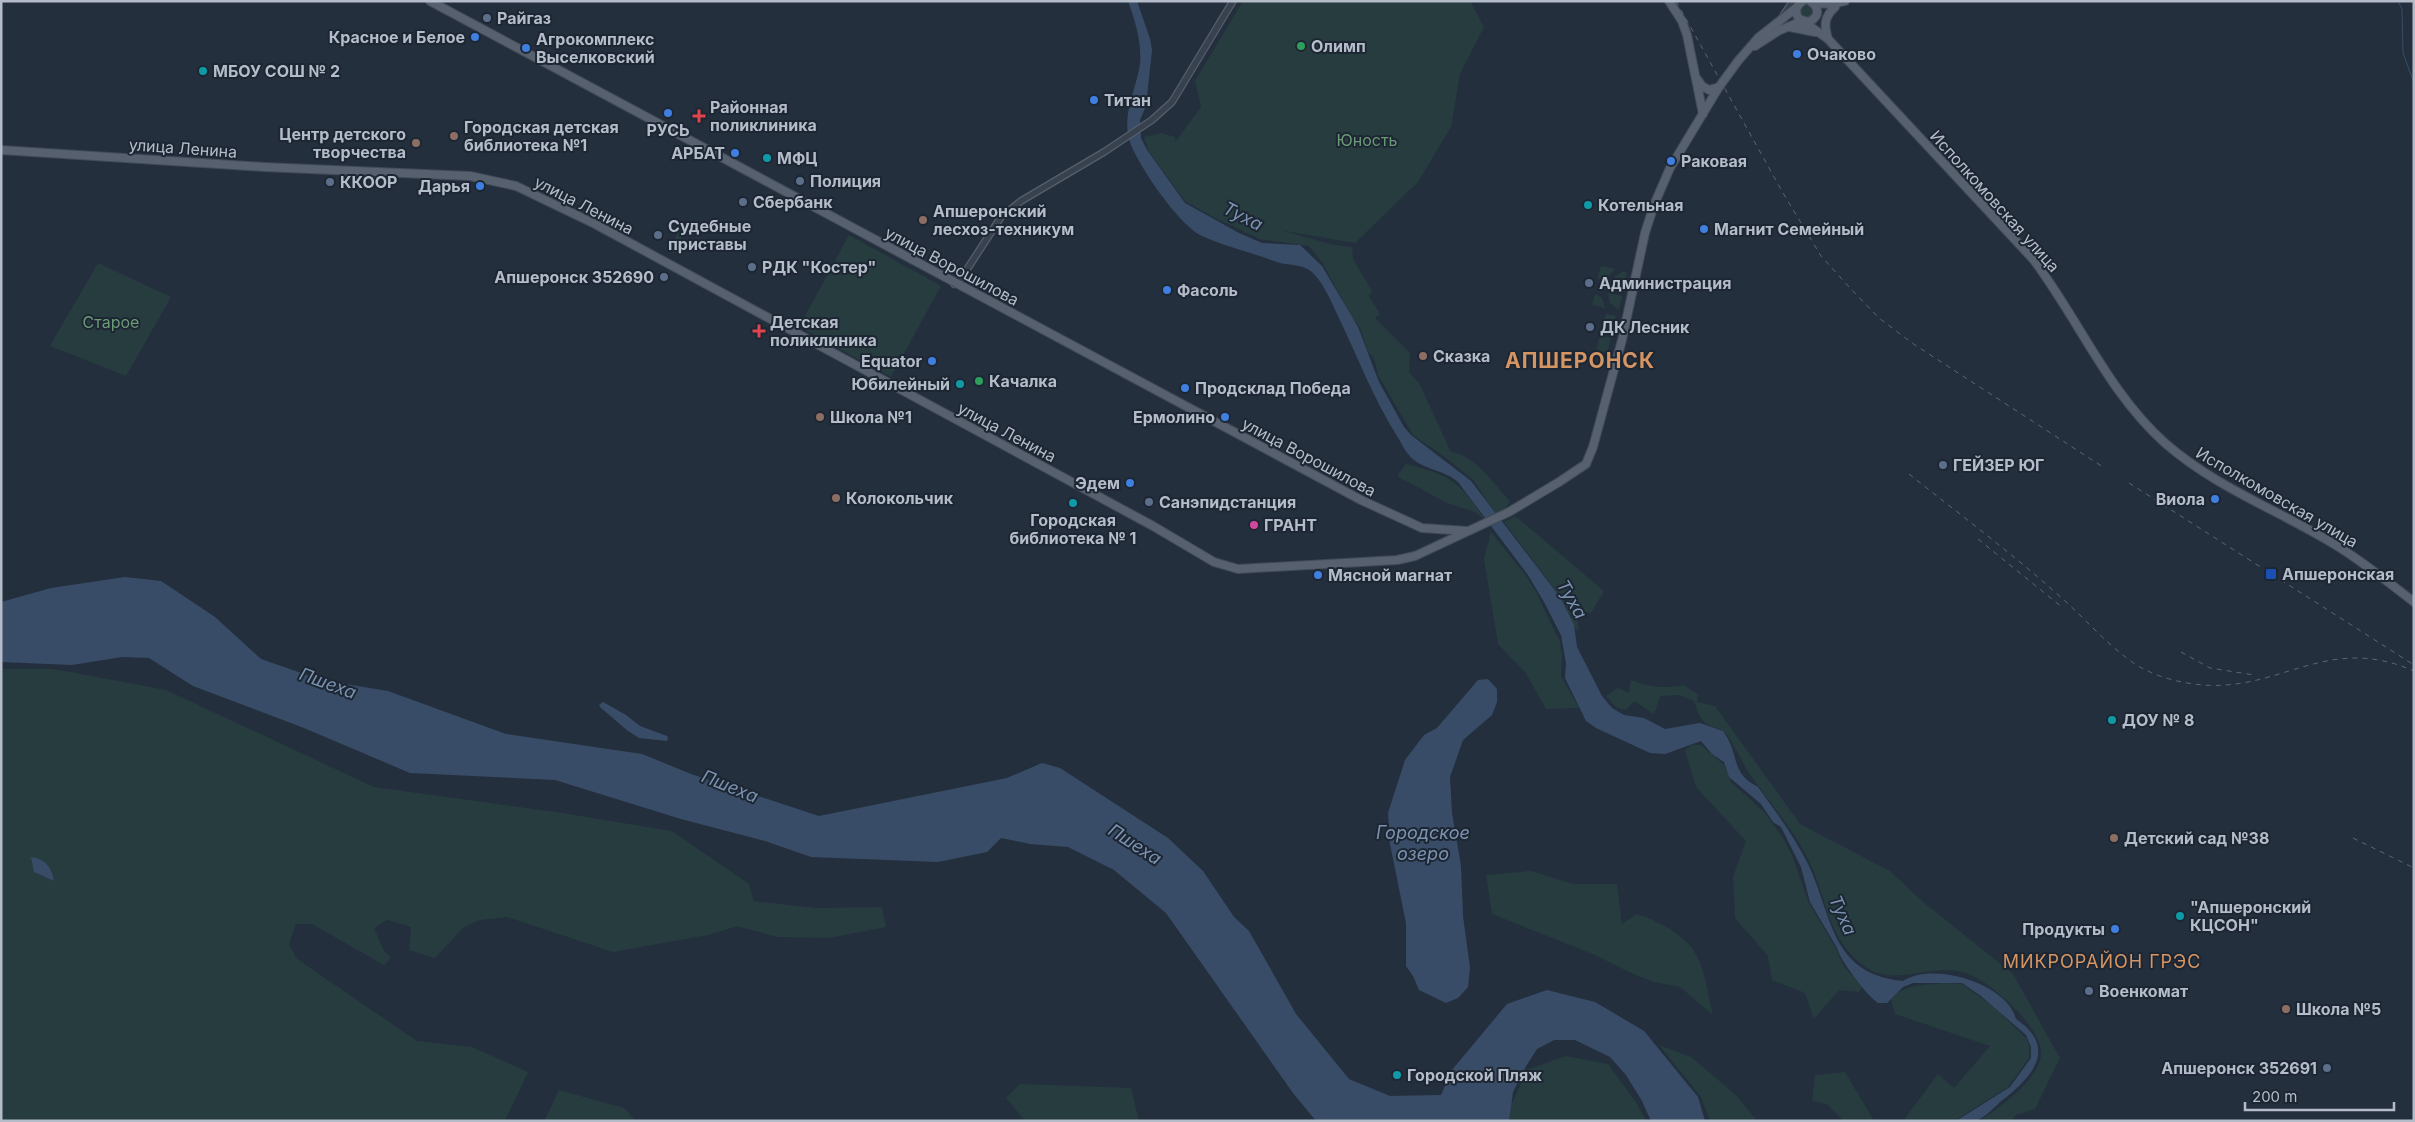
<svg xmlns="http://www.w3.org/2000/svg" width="2415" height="1122" viewBox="0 0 2415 1122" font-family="Inter,sans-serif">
<rect width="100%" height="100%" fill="#242f3e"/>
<path fill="#263c3f" d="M1243 1H1470L1484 27 1460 74 1451 127 1418 182 1355 243 1280 230 1334 245 1352 247 1353 259 1372 291 1369 296 1380 314 1375 318 1410 353 1409 372 1419 383 1451 452C1476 455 1493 484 1510 501L1503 512 1496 513 1473 480 1445 457 1413 435 1378 375 1374 358 1368 352 1360 327 1351 316 1322 262 1309 246 1260 239 1211 216 1185 201 1149 152 1144 137 1161 133 1175 137V141L1166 143 1176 141 1201 107 1195 81Z
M1800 11a7 7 0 1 1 14 0a7 7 0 1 1-14 0Z
M678 232 683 235 674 253 669 251Z
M849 235 941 286 891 377 799 327Z
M98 263 171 297 126 376 50 346Z
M1601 266 1615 269 1608 277 1597 279Z
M1622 272H1627L1623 290 1610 286 1613 278Z
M1608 293 1622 296 1619 310 1610 303Z
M1595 294 1602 298 1605 308 1592 305Z
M1606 314 1616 316 1612 331 1601 328Z
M1600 335 1611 338 1607 353 1596 350Z
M1406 464C1451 475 1460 482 1485 520L1475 512 1447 503 1397 476Z
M1514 517 1519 519 1604 591 1591 613 1576 611 1579 630H1576L1559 595 1504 522Z
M1491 532 1526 576 1535 590 1560 642 1562 657 1561 676 1579 708 1546 709 1525 672 1498 644 1484 559Z
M1 669H54L166 690 374 787 556 812 672 831 749 884 754 901 816 908 882 907 886 927 829 938 778 937 737 926 708 935 613 952 507 917 480 920 464 927 435 958 409 950 411 927 387 920 374 928 383 949 391 958 384 965 312 924H296L289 944 297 959 417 1041 472 1047 528 1072 505 1121H1Z
M1631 680C1649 687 1664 689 1683 685L1698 694 1697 702 1715 706 1800 824 1890 871 1922 901 2013 974 2060 1058 2035 1109 2016 1115 2011 1121H1980C2001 1106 2032 1085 2040 1060 2049 1032 1990 981 1966 973 1930 961 1893 991 1860 963 1825 933 1827 895 1807 857 1792 828 1770 803 1751 776 1742 763 1736 747 1726 734 1721 727 1713 728 1706 724 1700 719 1696 708 1694 701L1679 695 1660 696 1654 714 1634 701 1626 710 1616 707 1606 696 1618 688 1629 693Z
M1691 745H1701L1724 765 1731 782 1764 812 1783 838 1792 855 1808 901 1835 947 1843 965 1862 987 1859 992 1839 990 1814 1019 1805 993 1772 980 1768 956 1735 918 1733 877 1746 841 1696 787 1685 751Z
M1531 871 1573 884H1617L1622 924 1637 914C1659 921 1688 936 1698 958 1706 974 1708 997 1713 1015L1680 987 1654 982 1629 972 1595 955 1492 914 1486 875Z
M1944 983 1962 984 1994 1007 2026 1038 2029 1045V1058L2008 1087 1954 1121H1903L1938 1074 1954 1088 1990 1046 1895 1014 1891 999C1906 983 1923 986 1944 983Z
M1659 1045 1691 1057 1737 1096 1757 1121H1710L1701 1097Z
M1565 1056 1608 1064 1636 1102 1646 1121H1504L1527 1070Z
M1845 1072 1873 1119 1872 1121H1844L1827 1104 1812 1101 1815 1075Z
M1020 1084 1131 1088 1139 1121H1025L1006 1098Z
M559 1090 624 1108 636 1121H544Z"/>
<path fill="#394c67" d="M1128 1H1137L1150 39 1152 50 1146 106 1140 120 1141 138 1147 150 1185 203 1239 233 1262 243 1300 245 1322 266 1358 327 1379 382 1404 427 1411 435 1471 481 1560 597 1574 625 1577 647 1602 696 1612 708 1624 715 1644 718 1665 729 1700 723 1723 731C1741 756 1729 772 1758 787 1776 812 1794 836 1808 864 1833 916 1830 974 1903 981 1932 961 2007 983 2016 1019 2059 1048 2032 1078 2000 1102 1994 1108 1984 1118 1976 1121 1970 1122 1962 1121 1956 1121L2010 1087 2031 1058V1047L2026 1035 1981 996 1962 983H1913L1903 987 1887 1003H1878C1867 996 1840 960 1837 948L1810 902 1801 867 1781 827 1773 822 1761 804 1729 777 1724 762 1712 754 1701 741 1665 754 1650 753 1596 728 1586 721 1565 678 1566 663 1561 635 1544 602 1528 575 1458 482C1444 469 1421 470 1409 455 1404 450 1401 442 1397 436 1373 398 1357 355 1337 314 1331 301 1323 282 1312 272 1302 263 1288 266 1277 262 1253 253 1224 246 1202 236 1179 225 1141 169 1131 145 1120 117 1136 91 1140 64 1142 42 1135 21 1128 1Z
M125 577 161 581 215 617 261 659 321 680 388 691 506 734 642 754 691 774 819 816 1007 778 1042 763 1060 768 1168 838 1203 871 1234 917 1249 931 1296 1014 1349 1079 1390 1096 1441 1095 1452 1070 1507 1004 1547 990 1595 1002 1644 1031 1698 1097 1705 1121H1651L1642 1101 1626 1075 1610 1057 1575 1040H1554L1537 1049 1526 1066 1513 1092 1509 1121H1316L1293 1093 1166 913 1114 870 1068 847 1030 844 1001 838 987 852 938 862 811 857 765 841 681 819 555 780 410 773 304 728 193 686 149 658 122 657 72 665 1 662V602L51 588Z
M1488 679 1497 689V702L1492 715 1463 740 1450 777 1452 813 1461 866 1463 916 1470 968 1468 987 1458 998 1446 1003 1419 990 1413 976 1406 966V923L1390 844 1388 813 1405 760 1424 735 1437 728 1478 680Z
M603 702 626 715 640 726 667 736 668 738 667 741 639 738 628 731 601 708 599 705Z
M31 857C45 859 52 867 54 881L34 872Z"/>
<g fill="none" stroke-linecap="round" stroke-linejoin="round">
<path stroke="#394c67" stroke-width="1" d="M2398 1 2402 9 2403 53 2414 83"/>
<defs>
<path id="minor" d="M1783 16 1793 1
M954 284 962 277 1001 217 1021 201 1104 152 1152 120 1172 102 1233 1"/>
<path id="major" d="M430 1 1361 500 1422 528 1467 531
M1669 1 1682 21 1687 35 1703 114
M1803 1C1796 5 1794 12 1799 19L1808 22C1816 19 1820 13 1815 5L1810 1
M1813 3 1832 4 1845 1
M1804 22 1828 39 2033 259C2079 320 2108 392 2165 443 2215 487 2278 510 2334 544 2362 561 2388 582 2414 602
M1790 27 1815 32
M1828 39C1824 25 1824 17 1835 7
M1755 46 1778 31 1802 21
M1697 79 1702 86 1709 90 1719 87
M1 150 264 167 470 176 516 186 595 224 1153 526 1214 562 1238 569 1397 560 1415 556 1509 512 1559 482 1586 464 1593 447 1622 340 1645 233 1654 205 1670 168 1719 87 1738 61 1758 38 1797 7"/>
</defs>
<use href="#minor" stroke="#565f6c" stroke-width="8"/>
<use href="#major" stroke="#414a57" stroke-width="10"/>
<use href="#minor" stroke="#38414e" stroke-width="5.5"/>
<use href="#major" stroke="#56606e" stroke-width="8"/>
<path stroke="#5a6575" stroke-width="1" stroke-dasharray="5 5" stroke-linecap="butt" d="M1676 1 1783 193 1821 256 1850 288 1879 318 1912 343 2103 467
M1909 474C1958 513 2009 551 2056 593 2082 615 2104 642 2132 662 2152 676 2179 683 2203 685 2282 691 2328 633 2414 671
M2129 483 2414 665
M1978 539 2063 608
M2181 652 2210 668 2254 675
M2353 838 2414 868"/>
</g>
<g fill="#5c6f8a" stroke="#1d2633" stroke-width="2">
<circle cx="487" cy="18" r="5"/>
<circle cx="800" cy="181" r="5"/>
<circle cx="330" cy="182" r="5"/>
<circle cx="743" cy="202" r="5"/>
<circle cx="658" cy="235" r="5"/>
<circle cx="752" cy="267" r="5"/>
<circle cx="664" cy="277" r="5"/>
<circle cx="1589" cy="283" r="5"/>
<circle cx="1590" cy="327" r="5"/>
<circle cx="1943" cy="465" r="5"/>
<circle cx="1149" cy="502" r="5"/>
<circle cx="2089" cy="991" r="5"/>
<circle cx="2327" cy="1068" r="5"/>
</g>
<g fill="#3f7fe0" stroke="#1d2633" stroke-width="2">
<circle cx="475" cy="37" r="5"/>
<circle cx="526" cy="48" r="5"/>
<circle cx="1797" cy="54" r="5"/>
<circle cx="1094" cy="100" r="5"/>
<circle cx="668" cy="113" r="5"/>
<circle cx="735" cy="153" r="5"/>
<circle cx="1671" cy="161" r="5"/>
<circle cx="480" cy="186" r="5"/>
<circle cx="1704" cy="229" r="5"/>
<circle cx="1167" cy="290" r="5"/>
<circle cx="932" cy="361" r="5"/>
<circle cx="1185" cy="388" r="5"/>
<circle cx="1225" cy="417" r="5"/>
<circle cx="1130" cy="483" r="5"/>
<circle cx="2215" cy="499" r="5"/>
<circle cx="1318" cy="575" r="5"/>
<circle cx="2115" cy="929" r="5"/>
</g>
<g fill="#2e9e5b" stroke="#1d2633" stroke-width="2">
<circle cx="1301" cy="46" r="5"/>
<circle cx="979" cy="381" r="5"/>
</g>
<g fill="#0f9aa8" stroke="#1d2633" stroke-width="2">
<circle cx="203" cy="71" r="5"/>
<circle cx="767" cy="158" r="5"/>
<circle cx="1588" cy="205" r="5"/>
<circle cx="960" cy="384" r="5"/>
<circle cx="1073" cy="503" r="5"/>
<circle cx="2112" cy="720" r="5"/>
<circle cx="2180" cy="916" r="5"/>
<circle cx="1397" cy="1075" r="5"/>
</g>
<g fill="#e0444e" stroke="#1d2633" stroke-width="2">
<path d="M696.5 108.5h5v5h5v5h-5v5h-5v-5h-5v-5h5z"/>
<path d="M756.5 323.5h5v5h5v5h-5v5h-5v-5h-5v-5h5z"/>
</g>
<g fill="#8d6e63" stroke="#1d2633" stroke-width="2">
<circle cx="454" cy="136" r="5"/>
<circle cx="416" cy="143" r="5"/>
<circle cx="923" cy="220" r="5"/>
<circle cx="1423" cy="356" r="5"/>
<circle cx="820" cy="417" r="5"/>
<circle cx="836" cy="498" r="5"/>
<circle cx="2114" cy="838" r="5"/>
<circle cx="2286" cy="1009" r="5"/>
</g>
<circle fill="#d1479c" stroke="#1d2633" stroke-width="2" cx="1254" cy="525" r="5"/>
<rect fill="#1a4fb4" stroke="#1d2633" stroke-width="2" x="2265" y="568" width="12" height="12" rx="2.5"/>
<g text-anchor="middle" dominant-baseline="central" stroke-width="4" stroke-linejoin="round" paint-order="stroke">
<g font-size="16" font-weight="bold" fill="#b4bcc9" stroke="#1d2633" text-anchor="start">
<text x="497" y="18">Райгаз</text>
<text x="465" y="37" text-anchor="end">Красное и Белое</text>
<text x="536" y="39">Агрокомплекс<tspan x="536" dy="18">Выселковский</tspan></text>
<text x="1311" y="46">Олимп</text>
<text x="1807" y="54">Очаково</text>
<text x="213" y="71">МБОУ СОШ № 2</text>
<text x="1104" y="100">Титан</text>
<text x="710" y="107">Районная<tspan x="710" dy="18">поликлиника</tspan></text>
<text x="464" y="127">Городская детская<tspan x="464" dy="18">библиотека №1</tspan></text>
<text x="668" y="130" text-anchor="middle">РУСЬ</text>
<text x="406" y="134" text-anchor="end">Центр детского<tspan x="406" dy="18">творчества</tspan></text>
<text x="725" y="153" text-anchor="end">АРБАТ</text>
<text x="777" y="158">МФЦ</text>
<text x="1681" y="161">Раковая</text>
<text x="810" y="181">Полиция</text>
<text x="340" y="182">ККООР</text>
<text x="470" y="186" text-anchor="end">Дарья</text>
<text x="753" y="202">Сбербанк</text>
<text x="1598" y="205">Котельная</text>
<text x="933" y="211">Апшеронский<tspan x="933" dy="18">лесхоз-техникум</tspan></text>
<text x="668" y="226">Судебные<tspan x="668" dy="18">приставы</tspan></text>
<text x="1714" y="229">Магнит Семейный</text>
<text x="762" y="267">РДК "Костер"</text>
<text x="654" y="277" text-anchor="end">Апшеронск 352690</text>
<text x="1599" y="283">Администрация</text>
<text x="1177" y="290">Фасоль</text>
<text x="770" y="322">Детская<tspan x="770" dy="18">поликлиника</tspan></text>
<text x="1600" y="327">ДК Лесник</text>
<text x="1433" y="356">Сказка</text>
<text x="922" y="361" text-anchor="end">Equator</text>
<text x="989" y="381">Качалка</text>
<text x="950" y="384" text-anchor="end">Юбилейный</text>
<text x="1195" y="388">Продсклад Победа</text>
<text x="830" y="417">Школа №1</text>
<text x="1215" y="417" text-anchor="end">Ермолино</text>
<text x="1953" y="465">ГЕЙЗЕР ЮГ</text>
<text x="1120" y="483" text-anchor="end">Эдем</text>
<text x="846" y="498">Колокольчик</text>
<text x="2205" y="499" text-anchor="end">Виола</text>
<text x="1159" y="502">Санэпидстанция</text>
<text x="1073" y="520" text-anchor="middle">Городская<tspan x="1073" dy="18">библиотека № 1</tspan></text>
<text x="1264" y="525">ГРАНТ</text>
<text x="2282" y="574">Апшеронская</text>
<text x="1328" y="575">Мясной магнат</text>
<text x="2122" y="720">ДОУ № 8</text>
<text x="2124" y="838">Детский сад №38</text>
<text x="2190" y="907">"Апшеронский<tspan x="2190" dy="18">КЦСОН"</tspan></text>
<text x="2105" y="929" text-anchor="end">Продукты</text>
<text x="2099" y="991">Военкомат</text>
<text x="2296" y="1009">Школа №5</text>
<text x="2317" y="1068" text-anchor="end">Апшеронск 352691</text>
<text x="1407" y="1075">Городской Пляж</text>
</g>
<g font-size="16" fill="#6b9a76" stroke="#1d2633">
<text x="1367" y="140">Юность</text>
<text x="111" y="322">Старое</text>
</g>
<g font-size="16" fill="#b4bcc9" stroke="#1d2633">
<text transform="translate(183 148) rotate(4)">улица Ленина</text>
<text transform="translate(1995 201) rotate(48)">Исполкомовская улица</text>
<text transform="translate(584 205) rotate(27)">улица Ленина</text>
<text transform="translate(952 266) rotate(28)">улица Ворошилова</text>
<text transform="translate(1007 432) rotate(28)">улица Ленина</text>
<text transform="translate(1309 457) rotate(28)">улица Ворошилова</text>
<text transform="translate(2277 497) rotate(30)">Исполкомовская улица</text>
</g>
<g font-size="18" font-style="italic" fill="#7c92b1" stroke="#1d2633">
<text transform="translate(1243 216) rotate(27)">Туха</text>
<text transform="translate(1572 599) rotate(60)">Туха</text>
<text transform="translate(328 683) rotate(20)">Пшеха</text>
<text transform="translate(730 786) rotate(22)">Пшеха</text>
<text x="1423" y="832">Городское<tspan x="1423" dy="21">озеро</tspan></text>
<text transform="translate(1135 844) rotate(33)">Пшеха</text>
<text transform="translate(1843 915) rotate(66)">Туха</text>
</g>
<g font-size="18" letter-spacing="1" fill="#d59563" stroke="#1d2633">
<text x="2102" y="961">МИКРОРАЙОН ГРЭС</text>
</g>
<g font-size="21" font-weight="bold" letter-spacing="1" fill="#d59563" stroke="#1d2633">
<text x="1580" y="360">АПШЕРОНСК</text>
</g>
</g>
<rect width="2415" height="1122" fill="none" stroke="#b4bcc9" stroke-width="5"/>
<path d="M2245 1102v8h149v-8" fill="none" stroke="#b4bcc9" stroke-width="2.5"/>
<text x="2252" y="1102" font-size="15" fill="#b4bcc9" stroke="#1d2633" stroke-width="4" paint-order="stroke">200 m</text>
</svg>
